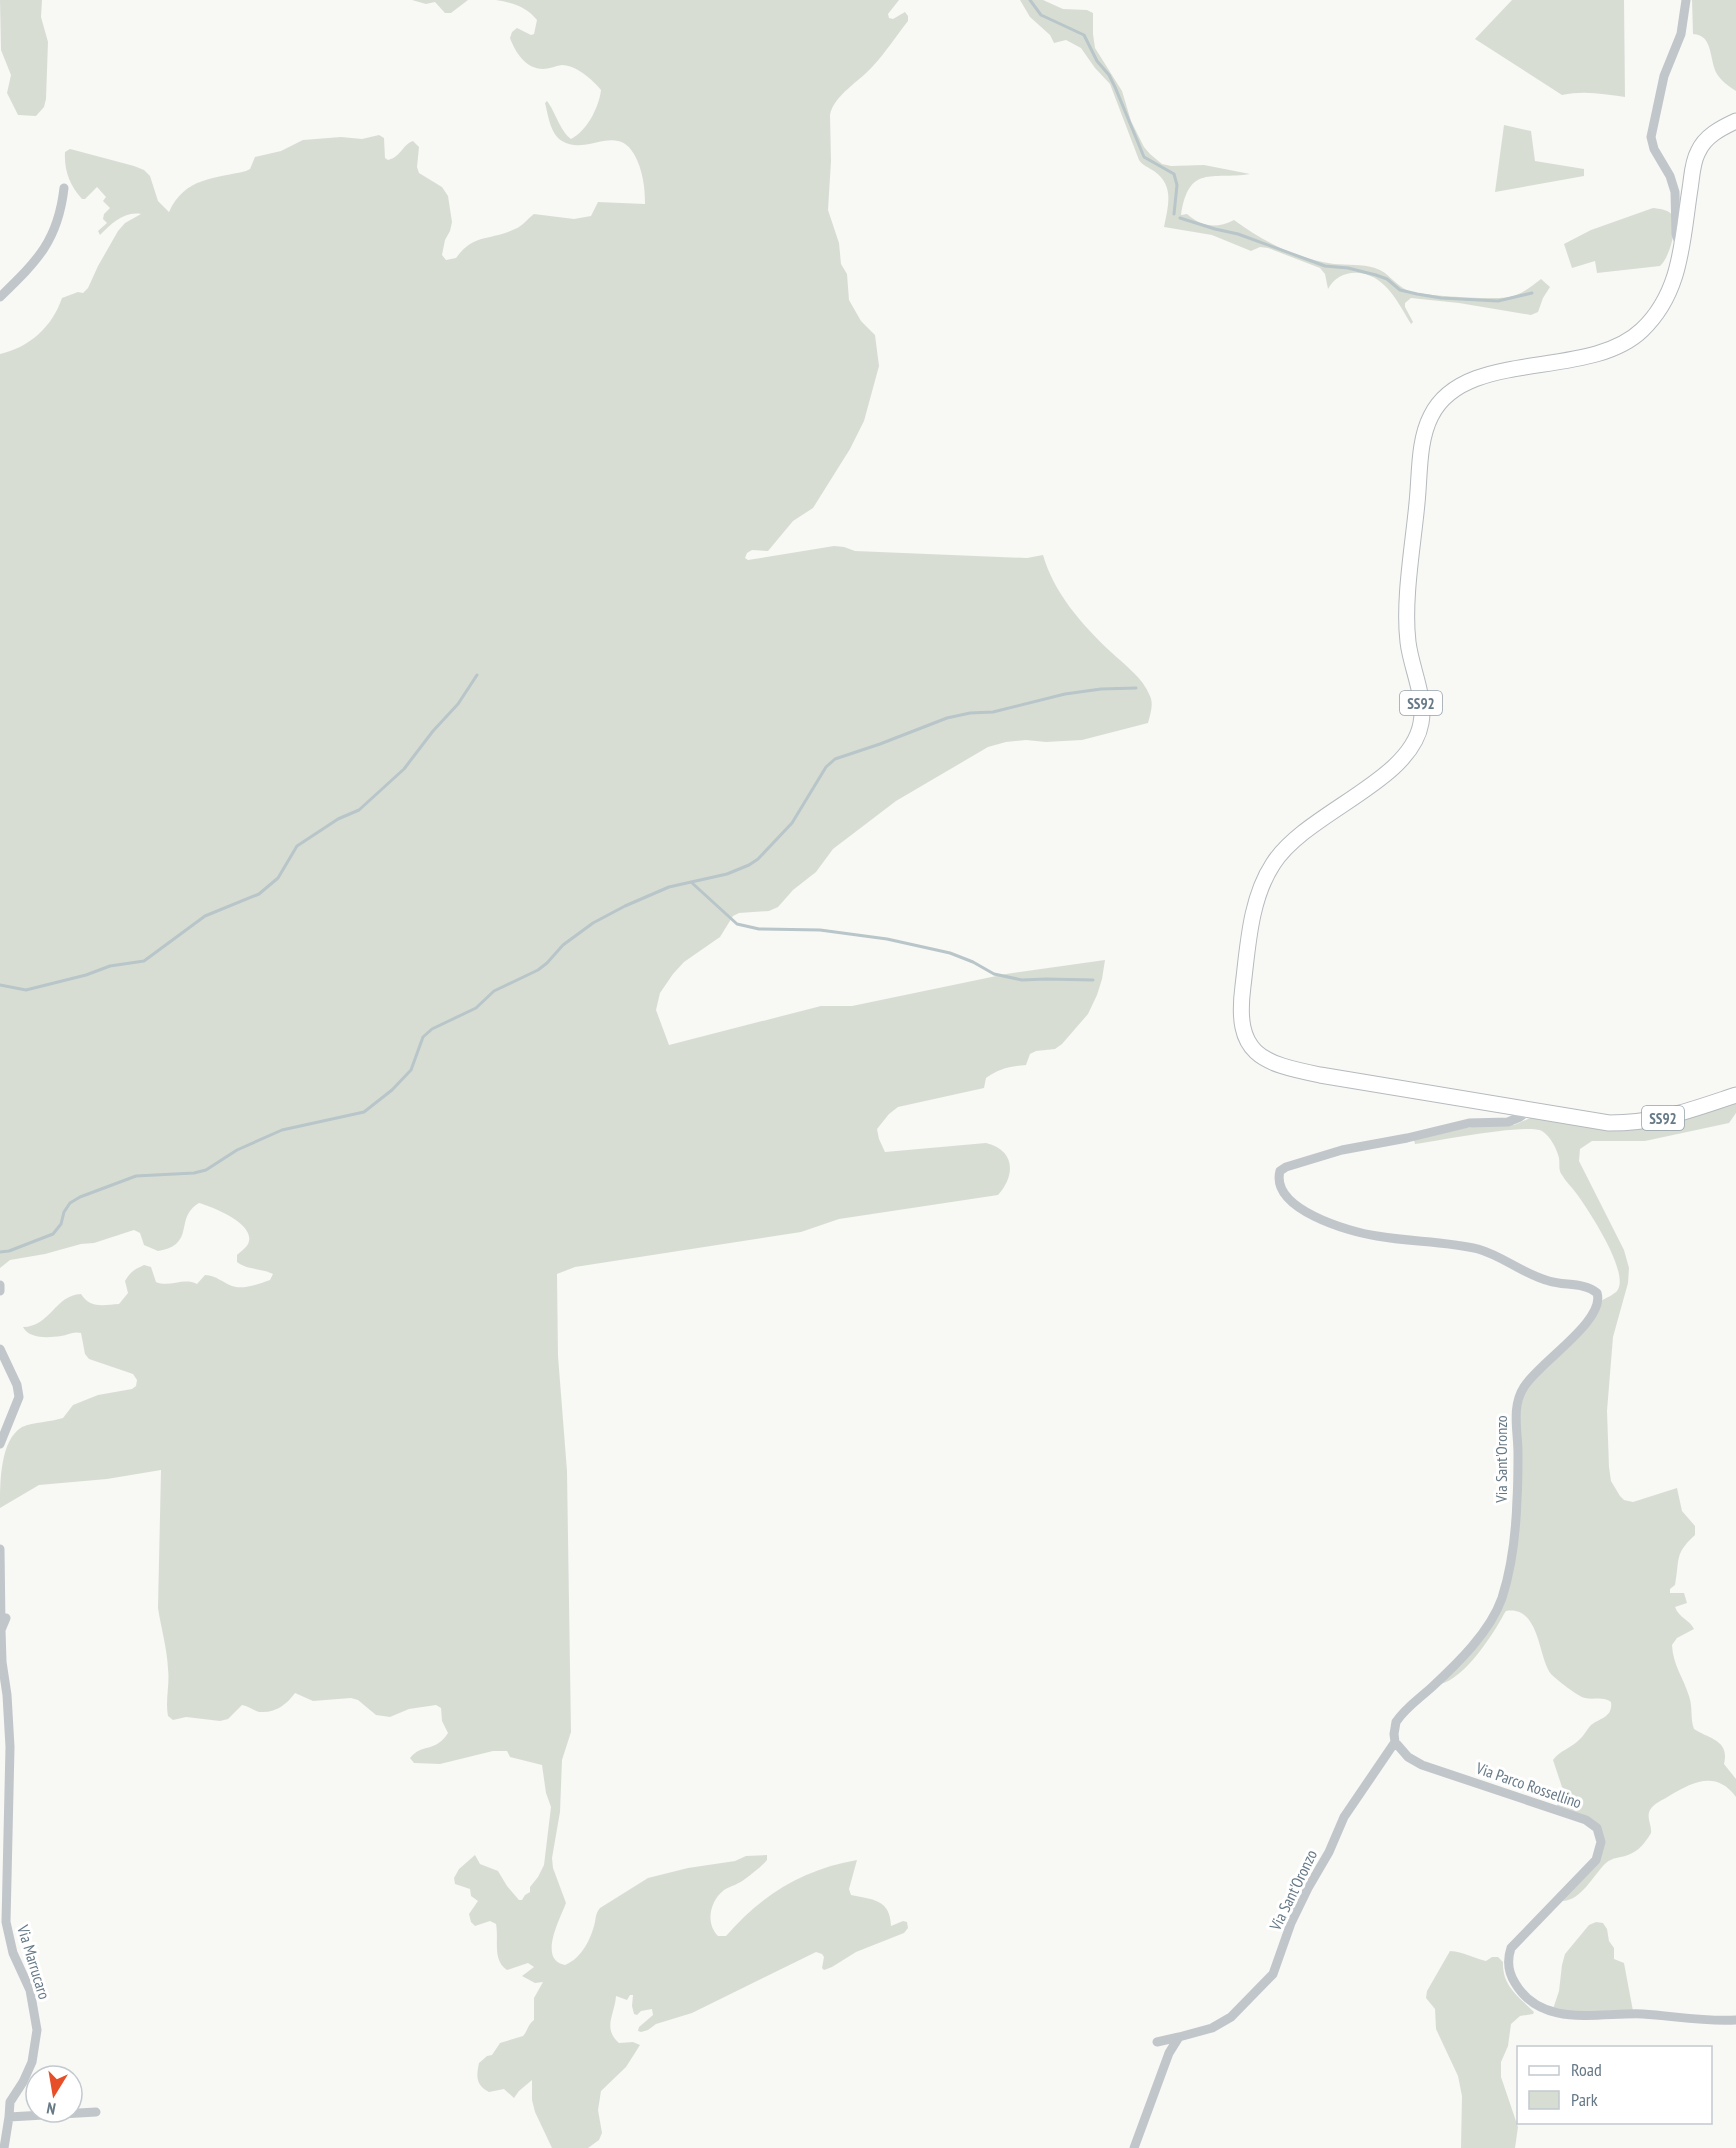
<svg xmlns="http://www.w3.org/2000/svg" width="1736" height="2148" viewBox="0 0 1736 2148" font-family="'PT Sans Narrow',sans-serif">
<rect width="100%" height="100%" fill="#f8f8f5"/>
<path fill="#d8ddd4" d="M0 0H42L41 17 48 42 46 99 44 107 36 116 18 115 7 93 11 75 1 50Z
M412 0H468L451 13H445L435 2 426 4Z
M496 0H899L888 14 889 18 893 19 905 12 908 16V21C896 36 886 52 873 66 860 81 834 95 830 115L831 161 828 210 839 243 841 264 847 274 849 300 861 321 875 335 879 366 864 421 850 449 813 508 793 521 768 551 752 550 747 553 745 558 748 560 834 546 844 547 855 551 1027 558 1043 555C1054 593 1082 625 1111 652 1125 665 1143 678 1150 696 1154 705 1150 715 1148 723L1082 740 1046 742 1026 740 1006 742 988 747 896 801 833 849 816 872 793 890 778 907 769 911 739 913 733 916 720 937 684 962 673 974 660 993 656 1010 669 1045 821 1006H852L1006 974 1105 960 1102 979 1097 995 1088 1014 1062 1044 1055 1049 1036 1051 1030 1054 1026 1065C1010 1066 998 1069 986 1078L984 1088 898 1107 889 1114 877 1129 879 1139 885 1152 986 1143C1015 1150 1016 1175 998 1195L839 1219 801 1232 575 1267 557 1274 558 1356 567 1471 571 1732 562 1760 560 1812 552 1858 553 1868 566 1903C561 1917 537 1960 565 1965 582 1958 591 1939 595 1922 596 1916 596 1913 600 1908L648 1878 688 1868 735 1861 746 1856 767 1855V1860C761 1867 753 1873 745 1879 739 1884 731 1886 724 1890 710 1901 705 1923 718 1936H726C761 1895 804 1869 857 1860L849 1889 851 1895C872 1900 890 1898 891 1926L903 1921 907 1922 908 1928 904 1933 856 1952 832 1967 824 1970 822 1968 824 1957 822 1954 816 1952 692 2013 656 2024 648 2030 641 2032 638 2031 639 2027 653 2015 652 2009 641 2011 637 2015 634 2014 632 2006 633 1995H630L627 2000 616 1996C615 2014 602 2028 619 2043L633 2042 640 2045 626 2067 601 2091 598 2110 602 2133 599 2140 588 2148H552L535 2112 532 2100V2080L519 2091 514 2098 504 2089 489 2092C476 2085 476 2077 479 2063L487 2056 492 2055 500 2043 523 2036C528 2031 527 2025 534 2020V1998L543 1982 535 1983 522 1976 534 1967 528 1963 507 1970C492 1960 499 1940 496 1924L490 1921 475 1926 471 1922 469 1914 478 1901 471 1896 470 1889 455 1884 454 1878 459 1869 475 1855 480 1864 498 1871 507 1886 519 1900H522L525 1895 530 1892V1887L538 1877 544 1865 551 1807 546 1793 542 1765 510 1757 507 1751H493L440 1764 414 1763 410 1758C422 1743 435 1753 448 1733L442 1721 441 1708 436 1705 409 1709 390 1717 376 1715 358 1700 351 1698 313 1701 295 1693C287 1704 276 1713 261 1712 255 1712 249 1706 242 1705L228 1719 220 1721 186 1717 173 1720 168 1716C165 1701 170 1684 168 1669 167 1648 161 1628 158 1608L161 1470 107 1479 39 1485 0 1508C0 1482 0 1440 22 1427 34 1422 50 1422 63 1418L73 1405 98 1395 132 1389 136 1386 137 1380 133 1374 89 1359 85 1354 81 1333C73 1331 68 1335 61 1336 48 1338 29 1339 23 1327 50 1327 55 1295 81 1294 90 1309 104 1305 119 1304L128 1293 125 1281C130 1272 135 1269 144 1265L151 1267 156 1282C170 1288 183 1277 197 1284L205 1275C217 1276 222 1282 232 1286 243 1290 259 1284 270 1280L273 1274C261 1268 247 1270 237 1262V1255C241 1251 248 1247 249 1241 253 1223 213 1207 199 1203 179 1215 189 1233 176 1244 171 1248 164 1250 158 1251L144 1245 140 1233 134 1230 94 1243 81 1244 45 1254 10 1260 0 1268V354C30 347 52 327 62 298L78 292 83 293 88 288 98 266 118 231 125 223 141 214C124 211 111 224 100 235L98 231 107 223 103 219 104 214 110 208 103 201 106 197 97 187 85 199H82C70 186 64 171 65 152L70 149 74 150 134 166 144 170 150 176 158 201 169 212C185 177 214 179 246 171L250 169 255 157 281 151 303 140 341 137 362 139 379 135 384 138 385 158 388 160C401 157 402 145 413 141L419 147 417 167 419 173 442 187 448 196 452 222 450 231 445 240 442 255 446 260 456 258C474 233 489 241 515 229 523 226 527 219 534 214L574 219 591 216 598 202 645 204C645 188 643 170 634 154 616 123 587 156 562 141 550 134 548 114 545 103L547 101C555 111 560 131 571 139 587 131 599 107 601 90 593 80 576 65 562 65 555 66 549 69 543 69 526 69 515 52 510 38L512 32 517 28 531 35 534 34 537 20C526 6 513 3 496 0Z
M1020 0H1043L1063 9 1087 10 1093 13V34L1095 48 1122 91 1131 121 1144 147 1150 154 1162 164 1171 166 1204 165 1250 174C1211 180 1189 164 1181 215L1187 214C1202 227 1216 229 1234 220 1264 242 1297 259 1334 264 1347 265 1362 264 1375 268 1389 272 1395 286 1409 291 1424 296 1494 300 1510 297 1522 294 1531 287 1541 279L1550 287 1543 298 1538 312 1531 315 1459 303 1411 298 1405 303V307L1413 322 1411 324C1403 311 1395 295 1384 285 1367 268 1339 268 1328 289L1325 274 1320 268 1268 248 1260 247 1251 251 1212 235 1164 227C1168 206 1175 186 1154 171 1148 167 1143 166 1139 160L1110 84 1095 68 1081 48 1066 40 1054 43 1050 35 1030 17Z
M1512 0H1624L1625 97C1604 94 1584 90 1562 95L1475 39Z
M1692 0H1736V91C1730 87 1721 81 1717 74 1709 61 1714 35 1693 34Z
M1504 125 1531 131 1535 161 1584 169V176L1495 192Z
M1653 208C1659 209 1668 209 1672 215 1679 224 1669 259 1660 266L1597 273 1595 261 1572 268 1564 244 1591 230Z
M1736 1099V1113L1729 1123 1645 1141H1592L1580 1149 1579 1161 1624 1250 1629 1268 1628 1283 1613 1337 1607 1411 1609 1467 1611 1481 1620 1496 1624 1500 1633 1502 1677 1488 1682 1511 1695 1526V1535C1674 1554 1680 1559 1675 1585L1670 1589V1593H1684L1687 1603 1675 1607C1679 1618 1690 1620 1694 1629L1677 1638 1672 1645C1673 1665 1683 1677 1689 1696 1693 1707 1690 1718 1694 1729 1709 1739 1730 1740 1724 1764L1736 1779V1797C1716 1770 1693 1782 1669 1796 1663 1800 1654 1803 1650 1810 1646 1818 1652 1825 1651 1833 1645 1843 1639 1851 1628 1855 1620 1858 1613 1857 1606 1863 1593 1875 1581 1902 1561 1901L1594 1868 1602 1832 1556 1807 1564 1793 1553 1760C1559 1751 1571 1748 1579 1740 1584 1736 1587 1729 1591 1725 1600 1718 1613 1717 1611 1702 1604 1696 1594 1700 1585 1698 1577 1696 1557 1680 1551 1674 1538 1658 1540 1605 1506 1611L1504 1614C1493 1635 1463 1680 1440 1684L1472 1649 1507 1590 1519 1416 1525 1389 1601 1301C1606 1298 1613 1295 1617 1291 1631 1274 1588 1209 1576 1193 1572 1187 1566 1182 1562 1175 1558 1170 1560 1164 1559 1158 1557 1149 1550 1136 1542 1131 1526 1123 1438 1141 1415 1144L1414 1140 1458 1129 1480 1126 1514 1125 1535 1116 1593 1126Z
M1596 1922 1603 1923 1607 1929 1609 1941 1614 1948V1959L1624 1963 1633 2011 1588 2013 1553 2009 1559 1991 1562 1965 1565 1954 1589 1925Z
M1450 1951C1464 1952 1473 1958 1486 1961L1492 1957H1498L1503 1962C1502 1986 1518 1996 1534 2012L1533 2014 1520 2016 1511 2024 1508 2046 1501 2062V2077L1518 2127 1515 2148H1461L1462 2096 1458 2076 1436 2029 1435 2009 1426 1998 1427 1991Z"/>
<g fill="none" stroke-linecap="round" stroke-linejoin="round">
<path stroke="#b8c5c9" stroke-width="3" d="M1030 0 1041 15 1084 35 1097 61 1109 75 1115 87 1144 157 1174 174 1177 185 1174 214
M1180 218 1215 229 1238 234 1325 266 1348 268 1376 275 1387 279 1400 290 1417 294 1441 298 1498 301 1532 293
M691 882 737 924 759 929 820 930 887 939 950 953 973 962 994 974 1022 980 1046 979 1093 980
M0 985 26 990 86 975 110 966 144 961 205 916 259 894 278 878 297 846 338 819 359 810 404 769 433 731 458 704 477 675
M0 1252 9 1251 53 1234 61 1224 64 1212 70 1203 80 1197 136 1176 194 1173 206 1170 237 1150 282 1130 364 1112 392 1090 411 1070 423 1037 432 1029 476 1008 494 991 538 970 547 963 563 945 593 923 625 906 669 887 727 874 749 865 758 859 792 823 826 767 835 759 880 744 947 718 970 713 993 712 1065 694 1101 689 1136 688"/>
<defs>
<path id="primary" d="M1736 121C1721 128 1705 136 1698 152 1692 163 1692 177 1690 189 1682 240 1682 292 1642 330 1589 381 1465 347 1431 416 1418 441 1420 475 1417 503 1413 546 1403 600 1408 642 1411 668 1426 697 1421 723 1411 782 1306 812 1273 864 1250 899 1248 946 1243 986 1234 1055 1261 1063 1320 1075L1609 1123C1658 1123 1691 1110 1736 1095"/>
</defs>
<use href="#primary" stroke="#b4babe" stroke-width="17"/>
<path stroke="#c1c6ca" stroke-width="9" d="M1682 242 1678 240 1676 234 1675 192 1670 176 1654 149 1651 137 1664 76 1681 34 1686 0
M0 297C37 261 58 241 64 188
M0 1285V1291
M0 1349 17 1385 19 1397 0 1444
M0 1549 1 1625
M6 1618 1 1630 2 1662 7 1695 10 1747 6 1922 13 1953 30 1990 37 2030 32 2062 23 2082 10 2102 9 2117
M1395 1742 1408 1757 1422 1765 1586 1820 1597 1828 1601 1842 1596 1860 1511 1948C1507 1960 1508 1972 1515 1983 1542 2029 1600 2012 1643 2014 1674 2016 1705 2022 1736 2020
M1157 2042 1179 2037
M4 2148 9 2117 96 2112
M1134 2148 1169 2053 1179 2037 1212 2028 1231 2017 1273 1974 1291 1923 1308 1888 1329 1852 1344 1817 1395 1742 1394 1734 1396 1722C1405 1708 1420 1698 1432 1687 1458 1663 1490 1632 1502 1598 1512 1567 1516 1531 1517 1499 1518 1484 1518 1469 1518 1453 1518 1431 1511 1407 1524 1387 1538 1363 1606 1321 1597 1293 1584 1282 1564 1286 1549 1281 1523 1274 1503 1256 1478 1249 1445 1241 1411 1242 1377 1236 1349 1232 1270 1209 1280 1171L1286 1167 1342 1150 1407 1138 1469 1123 1508 1122 1520 1117 1528 1111"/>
<use href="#primary" stroke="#fff" stroke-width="15"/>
</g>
<g text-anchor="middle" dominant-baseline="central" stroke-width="6" stroke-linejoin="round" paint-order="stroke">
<g fill="#fff" stroke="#94a1ab" stroke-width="1.5">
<rect x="1400" y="691" width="42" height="24" rx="4.5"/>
<rect x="1642" y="1106" width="42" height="24" rx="4.5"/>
</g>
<g font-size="15" font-weight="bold" fill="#667987">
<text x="1421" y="703">SS92</text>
<text x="1663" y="1118">SS92</text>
</g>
<g font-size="16" fill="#667987" stroke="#fff">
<text transform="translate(1501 1459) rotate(-90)">Via Sant'Oronzo</text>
<text transform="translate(1529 1785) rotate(19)">Via Parco Rossellino</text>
<text transform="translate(1293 1890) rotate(-64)">Via Sant'Oronzo</text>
<text transform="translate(34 1962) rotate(73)">Via Marrucaro</text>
</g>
</g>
<rect x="1517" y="2046" width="195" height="78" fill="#ffffff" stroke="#c2c9cf" stroke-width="1.5"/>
<rect x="1529" y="2066" width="30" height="9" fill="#ffffff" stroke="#c2c9cf" stroke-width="1.5"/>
<text x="1571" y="2076" font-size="18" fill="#667987">Road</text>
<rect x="1529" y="2091" width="30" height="18" fill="#d8ddd4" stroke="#c2c9cf" stroke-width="1.5"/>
<text x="1571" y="2106" font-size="18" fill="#667987">Park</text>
<g transform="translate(54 2094) rotate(191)"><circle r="28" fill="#ffffff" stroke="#c2c9cf" stroke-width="1.5"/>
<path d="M0-4.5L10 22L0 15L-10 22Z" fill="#e64f27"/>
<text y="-9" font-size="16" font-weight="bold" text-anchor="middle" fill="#667987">N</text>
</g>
</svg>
